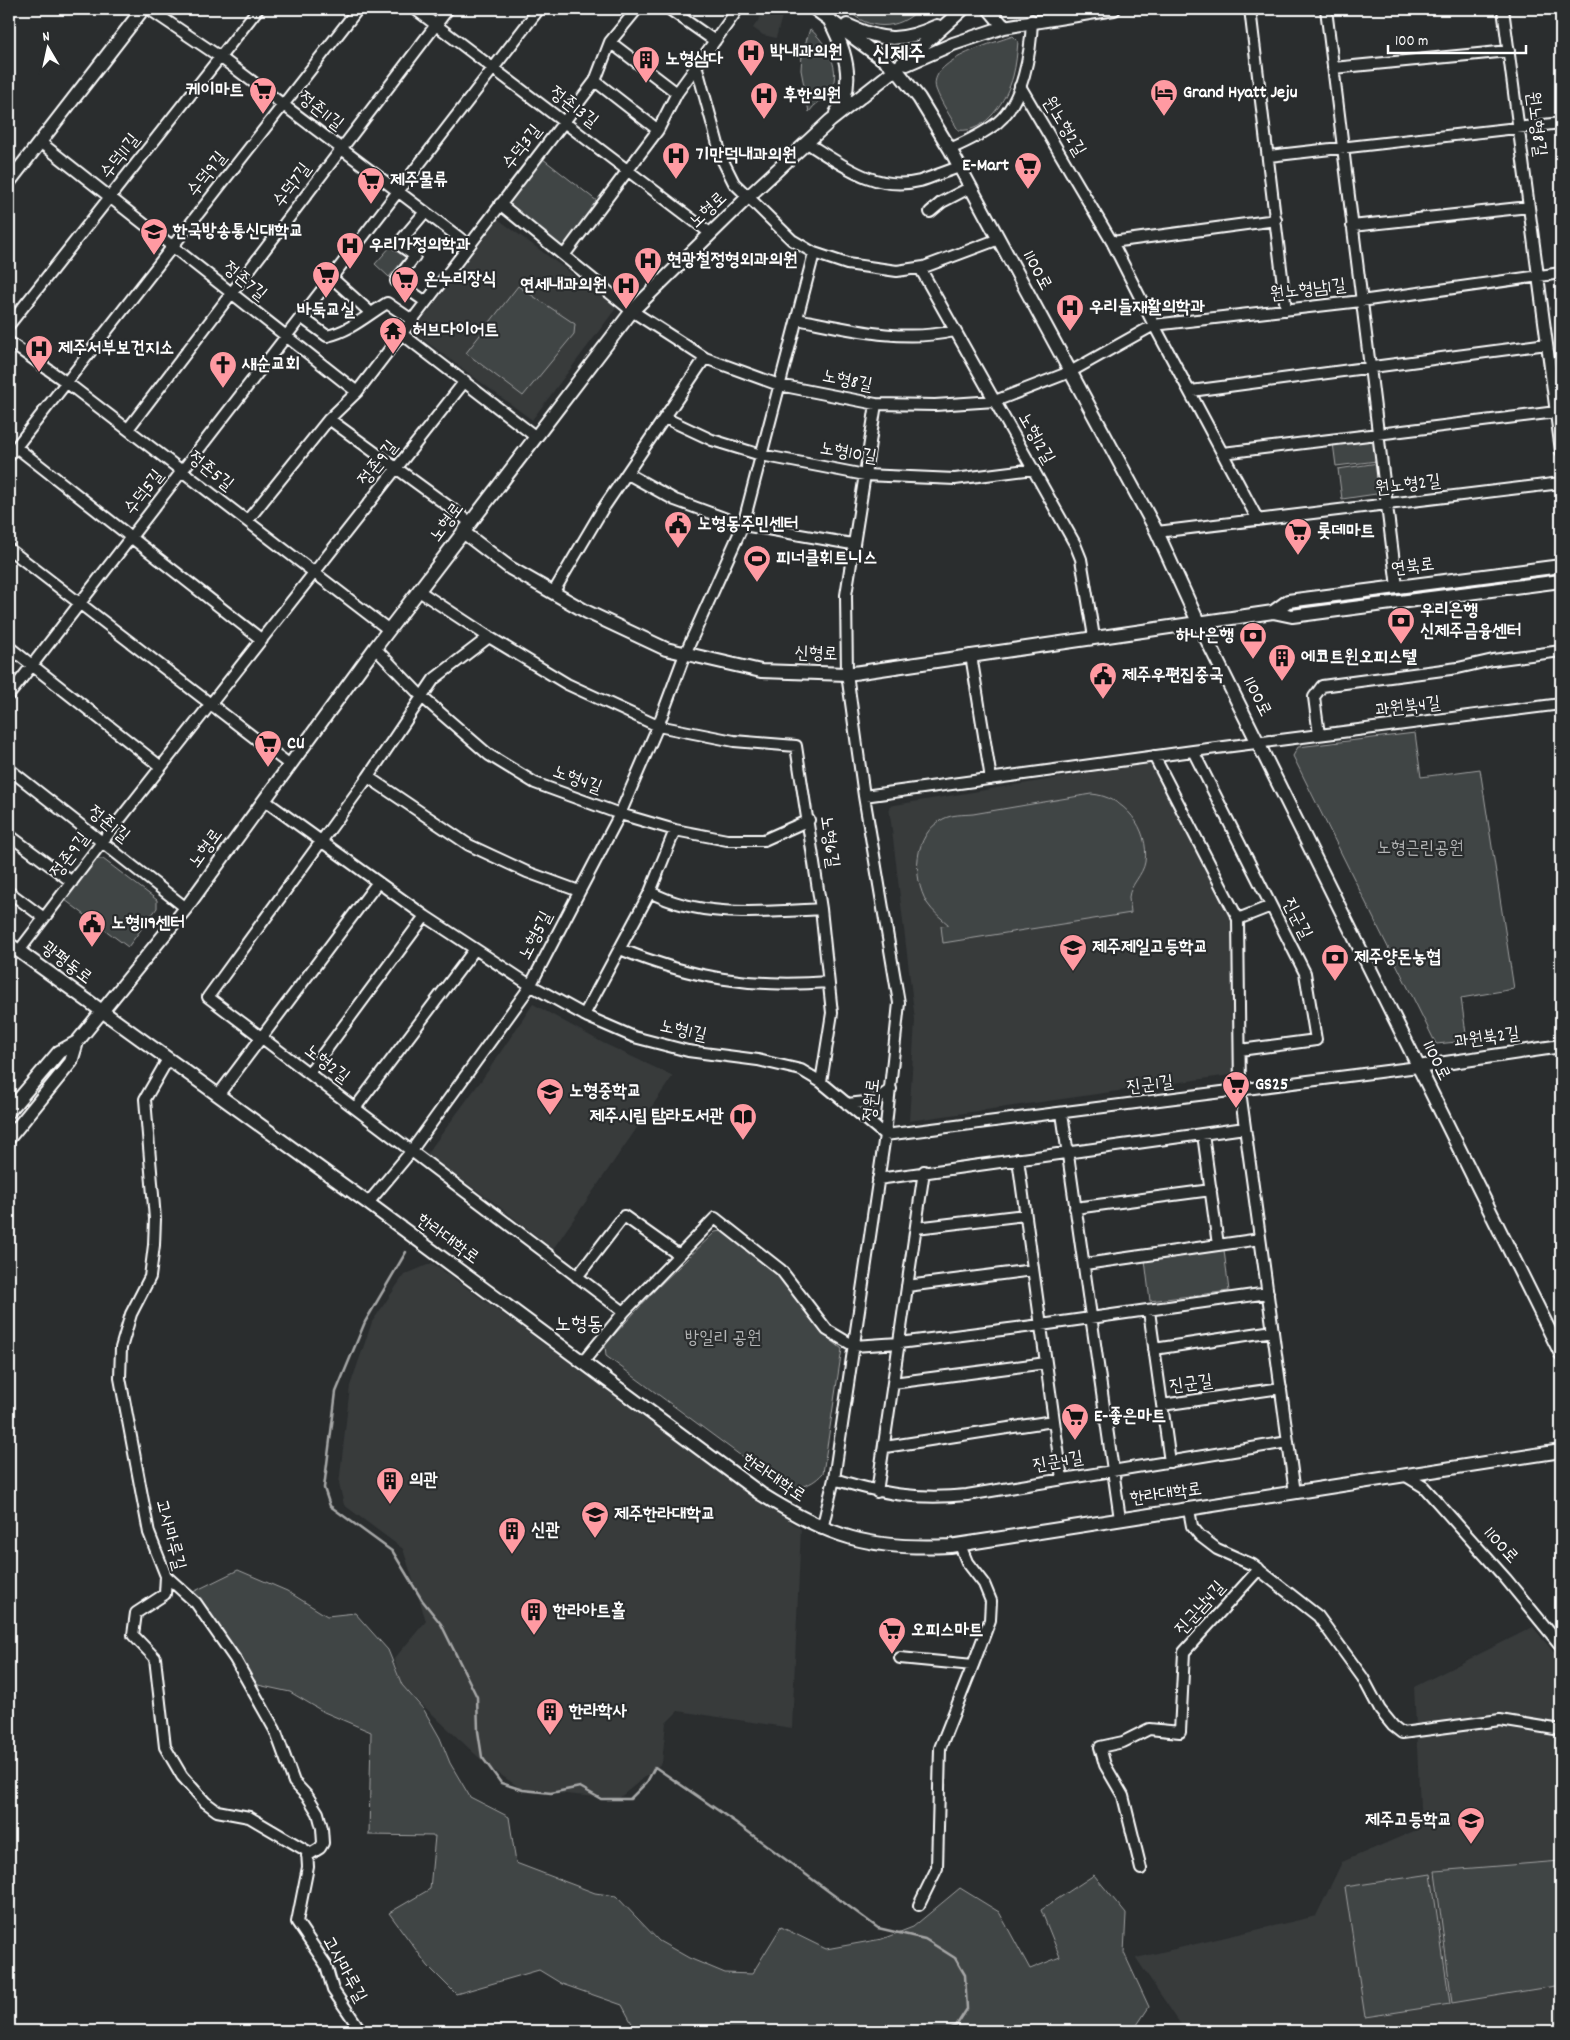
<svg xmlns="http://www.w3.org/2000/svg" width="1570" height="2040" viewBox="0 0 1570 2040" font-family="Dekko,'Poor Story',sans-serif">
<rect width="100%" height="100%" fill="#2a2d2e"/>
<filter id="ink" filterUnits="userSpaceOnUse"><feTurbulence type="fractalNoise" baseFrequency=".02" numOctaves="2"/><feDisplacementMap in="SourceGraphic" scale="10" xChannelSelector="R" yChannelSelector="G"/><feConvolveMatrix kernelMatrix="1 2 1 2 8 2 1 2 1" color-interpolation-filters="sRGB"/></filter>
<g filter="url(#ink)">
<path fill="#373a3b" d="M766 9H784L776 38 763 35 753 28Z
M498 219 617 307 532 420 413 332Z
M1154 762 1236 924 1237 1074 909 1121 915 1020 889 806Z
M533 1004 603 1043 673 1076 553 1249 492 1201 426 1155 483 1078Z
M432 1263 801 1529 792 1728 678 1711 666 1723 662 1763 618 1799 523 1790 489 1767 402 1686 394 1659 426 1621 403 1549 344 1505 339 1484 350 1386 372 1322 404 1275Z
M1533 1627 1561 1661V2031H1185L1136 1958 1316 1916 1342 1862 1421 1828 1414 1687Z"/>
<path fill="#414445" stroke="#a0a2a2" d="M847 9H919C899 31 867 31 847 9Z
M810 29C826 42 844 72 829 92 823 100 814 104 809 112L801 70 802 54Z
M1013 36 1018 41C1017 53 1016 65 1013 76 1007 99 986 134 958 130 951 117 941 103 936 89 927 60 994 43 1013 36Z
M538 155 602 205 565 254 500 204Z
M392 245 406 257 389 277 375 264Z
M518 286 575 324 574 334 523 396 466 353Z
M1374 437 1377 461 1336 466 1333 443Z
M1378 463 1383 493 1342 499 1338 469Z
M1415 733 1421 777 1480 769 1514 989 1461 998 1467 1041 1436 1044 1293 756 1298 747Z
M1091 794C1124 796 1150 829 1145 862 1143 875 1130 885 1129 897 1129 902 1131 908 1131 913L943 943 941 926 949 925C941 918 933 912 927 903 912 877 913 835 943 819 953 814 962 815 973 814Z
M96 859H103L157 900V908L128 947 65 900Z
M726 1230 774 1270 827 1337 842 1349 823 1473C809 1489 793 1490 775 1481L606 1356 605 1345 656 1289 715 1232Z
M1224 1250 1229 1291 1150 1301 1145 1260Z
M238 1570 287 1591 327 1616 355 1613 388 1650 402 1685 424 1710 440 1738 450 1763 470 1797 509 1817 516 1863 595 1893 616 1896 659 1941 689 1958 725 1973 752 1974 781 1927 826 1949 882 1939 913 1927 960 1888 999 1912 1030 1969 1060 1957 1041 1910 1094 1875 1126 1914 1124 1953 1149 2007 1133 2031H636L622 2005 562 1984 539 1970 456 1994 428 1966 389 1913 430 1889 435 1836 369 1835 371 1732 324 1712 290 1692 258 1685 191 1593Z
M1561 1861V1985L1452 2003 1435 1871Z
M1431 1874 1450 2004 1365 2017 1345 1887Z"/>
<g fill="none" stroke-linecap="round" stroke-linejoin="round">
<path stroke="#a6a7a7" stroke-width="2.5" d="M406 1252 365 1322 336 1392 324 1488 330 1506 393 1552 422 1600 441 1624 477 1697 478 1731 482 1757 501 1783 523 1790 551 1793 580 1787 601 1799H630L647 1782 655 1767 735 1822 878 1928 925 1939 955 1958 965 1975 967 2009 956 2026 945 2031"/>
<defs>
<path id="minor" d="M149 9 220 57 469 245
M415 9 710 233
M669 9 715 41
M1250 9 1286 310
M1326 9 1397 587
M1503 9 1561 451
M610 42 677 93
M697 68 722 159 734 183 792 240 814 253 847 264 897 271 924 267 999 239
M1333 68 1509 51
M595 81 658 130
M1020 86 1112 242 1154 325 1258 520
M40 142 357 392
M807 143C842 165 876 192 920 181 933 177 946 171 960 167
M950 149C966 142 983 134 997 123 1023 102 1031 52 1032 20
M1269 156 1561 123
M500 204 632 311 705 358 779 385 876 404 935 405 995 401 1070 372 1154 325 1361 301 1561 273
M425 212 398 244 415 256 396 281 426 302
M930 212 942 202 971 187
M1352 226 1529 207
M1112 242 1276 220
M565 254 658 130 677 93 738 9
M920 268 1075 544 1081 559 1094 637
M332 278 371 313
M301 317 327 336C350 331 366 316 387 303L412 320
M797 319C849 329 901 343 954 331
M9 325 258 9
M402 334 536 437
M9 342 66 382 389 630
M1191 391 1547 344
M665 418 712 440 761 455 865 475 955 479 1034 469
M329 419 470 522
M128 429 448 9
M16 447 262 640
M1223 453 1556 412
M9 456 358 9
M628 474 675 500 743 525 852 544
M247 521 329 419 357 392 564 122 595 81 610 42 637 9
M1157 532 1561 483
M9 549 290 765
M419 591 489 637 567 684 658 726 734 741 796 746 821 909 832 1013 821 1082
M553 593 602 510 705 358
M489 637 434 679 368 777 208 997 624 1312
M9 647 161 767
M375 648 422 697 489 755 535 783 620 814 675 830 727 840H764L809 820
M971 655 991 779
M9 695 539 9
M1319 735 1314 697 1322 686 1458 668 1493 660 1561 651
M1193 751 1305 973 1316 1040 1240 1050
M1154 756 1238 919 1240 1091 1295 1493
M9 769 186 908
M368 777 469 845 527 872 579 891
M864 796 1193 751 1561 704
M264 800 425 916 530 985 588 1017 634 1037 688 1051 758 1060 801 1070 821 1082 885 1135 1418 1067
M9 835 72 882
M9 892 44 918
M650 892C701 919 765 912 821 909
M1238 919 1271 906
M620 949C690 978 752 988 828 982
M19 951 102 842 465 381
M584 1015 650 892 675 830
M168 1059 145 1099 155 1219 154 1245 150 1277 131 1314 121 1348 120 1378 149 1533 166 1576 165 1594 136 1613 133 1635 155 1658 165 1747 182 1776 205 1802 217 1811 249 1817 307 1851 308 1867 297 1922 326 1965 333 1990 361 2031
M309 1073 425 916
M219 1094 378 882
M847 1104 875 1101 891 1089
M356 1107 475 949
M1062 1113 1120 1519
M1203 1134 1218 1245
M1018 1159 1062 1479
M878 1179 1245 1128
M368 1203 409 1154 529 988 620 814 658 726 685 654 743 525 814 253
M1075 1208 1211 1190
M916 1228 1025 1215
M1085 1264 1260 1239
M577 1277 624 1216 679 1255
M907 1286 1033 1270
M1149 1311 1170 1462
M1154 1349 1273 1331
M583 1362 624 1312 715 1218 781 1270 827 1330 854 1346 899 1343 1041 1325 1268 1293
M893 1383 1046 1363
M1162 1405 1281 1388
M885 1447 1053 1421
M1406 1476 1424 1487 1506 1579 1561 1646
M834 1479C883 1494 915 1500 967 1495L1288 1442
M877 1492 924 1171
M1189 1510 1192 1526 1200 1536 1217 1549 1253 1565 1318 1616 1363 1678 1380 1710 1393 1726 1402 1733 1500 1720 1561 1730
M822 1529 834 1479 885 1135 899 1003 864 796 847 674 846 595 876 404
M166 1576 196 1603 235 1659 275 1730 294 1782 308 1797 318 1813 322 1828 323 1843 320 1848 307 1856
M900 1658 973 1665 990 1620 991 1601 984 1584 967 1562 960 1545
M1141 1869 1123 1796 1105 1765 1100 1747 1123 1742 1149 1729 1180 1732 1184 1652 1259 1569
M919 1905 937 1868 940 1748 973 1665"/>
<path id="major" d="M815 9 896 69 919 98 950 149 1157 532 1199 624 1561 1354
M989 9 1004 27
M830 21C845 49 857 85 836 113
M847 25C882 41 901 43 937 26
M907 64 953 44 1004 27 1114 9
M9 182 143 9
M463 532 510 568 587 612 666 649 761 671 847 674 1273 612 1292 616 1561 581
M1273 612 1288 601 1561 566
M9 944 368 1203 761 1494C830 1537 868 1550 950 1546L1561 1451
M1418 1067 1561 1046
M9 1111 59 1052 77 1042
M9 1138 71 1062 77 1042 186 908 375 648 632 311 748 197 830 121 896 69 963 9"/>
</defs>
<use href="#minor" stroke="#fff" stroke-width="14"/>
<use href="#major" stroke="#fff" stroke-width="16"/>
<use href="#minor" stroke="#2a2d2e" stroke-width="10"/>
<use href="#major" stroke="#2a2d2e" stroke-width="12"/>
</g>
</g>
<defs>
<symbol id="hospital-pin" viewBox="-11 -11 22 30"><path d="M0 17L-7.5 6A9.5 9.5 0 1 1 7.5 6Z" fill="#ff9aa2" stroke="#2a2d2e"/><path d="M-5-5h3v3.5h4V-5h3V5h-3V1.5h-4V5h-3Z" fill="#111"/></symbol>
<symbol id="building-pin" viewBox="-11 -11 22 30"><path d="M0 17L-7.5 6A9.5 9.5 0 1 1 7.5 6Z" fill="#ff9aa2" stroke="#2a2d2e"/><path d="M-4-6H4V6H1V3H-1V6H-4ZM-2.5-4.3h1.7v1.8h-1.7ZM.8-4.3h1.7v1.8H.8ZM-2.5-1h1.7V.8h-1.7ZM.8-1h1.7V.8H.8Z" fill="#111"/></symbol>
<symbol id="supermarket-pin" viewBox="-11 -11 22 30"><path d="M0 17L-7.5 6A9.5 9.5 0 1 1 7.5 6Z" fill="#ff9aa2" stroke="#2a2d2e"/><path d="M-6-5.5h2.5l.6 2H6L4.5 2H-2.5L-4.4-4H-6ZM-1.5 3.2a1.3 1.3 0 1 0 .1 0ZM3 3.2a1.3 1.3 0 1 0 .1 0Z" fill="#111"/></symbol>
<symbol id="hotel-pin" viewBox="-11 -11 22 30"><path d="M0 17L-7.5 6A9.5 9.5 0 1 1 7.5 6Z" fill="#ff9aa2" stroke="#2a2d2e"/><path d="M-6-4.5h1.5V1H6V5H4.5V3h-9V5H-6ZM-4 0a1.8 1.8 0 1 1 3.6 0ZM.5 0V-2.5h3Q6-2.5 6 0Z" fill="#111"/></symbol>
<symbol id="university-pin" viewBox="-11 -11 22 30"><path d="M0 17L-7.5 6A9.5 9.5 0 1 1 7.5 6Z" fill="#ff9aa2" stroke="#2a2d2e"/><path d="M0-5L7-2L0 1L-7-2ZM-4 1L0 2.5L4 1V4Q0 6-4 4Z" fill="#111"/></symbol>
<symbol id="temple-pin" viewBox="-11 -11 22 30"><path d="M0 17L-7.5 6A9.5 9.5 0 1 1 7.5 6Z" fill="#ff9aa2" stroke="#2a2d2e"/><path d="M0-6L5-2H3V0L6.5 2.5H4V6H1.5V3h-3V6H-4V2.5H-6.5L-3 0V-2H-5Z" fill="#111"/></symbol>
<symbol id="church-pin" viewBox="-11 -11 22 30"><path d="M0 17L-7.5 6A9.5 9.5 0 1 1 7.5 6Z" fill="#ff9aa2" stroke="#2a2d2e"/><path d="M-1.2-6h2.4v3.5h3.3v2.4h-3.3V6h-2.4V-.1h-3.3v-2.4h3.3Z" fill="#111"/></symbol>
<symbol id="civic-pin" viewBox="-11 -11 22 30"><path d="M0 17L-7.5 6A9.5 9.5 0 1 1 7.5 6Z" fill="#ff9aa2" stroke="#2a2d2e"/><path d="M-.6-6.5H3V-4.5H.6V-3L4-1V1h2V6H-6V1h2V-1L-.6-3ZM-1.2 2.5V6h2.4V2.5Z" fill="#111"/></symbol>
<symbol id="stadium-pin" viewBox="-11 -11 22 30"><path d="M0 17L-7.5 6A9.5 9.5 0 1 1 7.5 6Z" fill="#ff9aa2" stroke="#2a2d2e"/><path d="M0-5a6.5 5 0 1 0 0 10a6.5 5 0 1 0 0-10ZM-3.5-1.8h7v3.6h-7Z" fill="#111"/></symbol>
<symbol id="bank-pin" viewBox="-11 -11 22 30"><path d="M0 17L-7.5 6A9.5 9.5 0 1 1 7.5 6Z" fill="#ff9aa2" stroke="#2a2d2e"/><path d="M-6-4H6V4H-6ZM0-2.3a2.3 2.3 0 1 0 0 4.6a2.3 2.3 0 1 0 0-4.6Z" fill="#111"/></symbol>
<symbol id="school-pin" viewBox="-11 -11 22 30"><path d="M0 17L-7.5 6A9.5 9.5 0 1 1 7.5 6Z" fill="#ff9aa2" stroke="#2a2d2e"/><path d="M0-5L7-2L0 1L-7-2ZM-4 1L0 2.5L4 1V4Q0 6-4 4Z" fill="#111"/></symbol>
<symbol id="library-pin" viewBox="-11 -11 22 30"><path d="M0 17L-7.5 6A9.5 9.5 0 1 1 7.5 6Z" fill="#ff9aa2" stroke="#2a2d2e"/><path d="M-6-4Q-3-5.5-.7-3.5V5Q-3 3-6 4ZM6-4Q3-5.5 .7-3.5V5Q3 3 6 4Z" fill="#111"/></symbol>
</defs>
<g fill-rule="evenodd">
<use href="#hospital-pin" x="735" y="37" width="32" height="43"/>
<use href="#building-pin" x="630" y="44" width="32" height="43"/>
<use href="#supermarket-pin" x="247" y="75" width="32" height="43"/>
<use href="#hotel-pin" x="1148" y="77" width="32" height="43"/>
<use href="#hospital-pin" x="748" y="80" width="32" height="43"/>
<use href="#hospital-pin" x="660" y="140" width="32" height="43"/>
<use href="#supermarket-pin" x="1012" y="150" width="32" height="43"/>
<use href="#supermarket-pin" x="355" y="165" width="32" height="43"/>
<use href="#university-pin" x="138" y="216" width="32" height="43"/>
<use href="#hospital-pin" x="334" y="230" width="32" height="43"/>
<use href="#hospital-pin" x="632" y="245" width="32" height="43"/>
<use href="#supermarket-pin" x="310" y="259" width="32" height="43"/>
<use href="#supermarket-pin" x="389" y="264" width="32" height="43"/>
<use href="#hospital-pin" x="610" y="270" width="32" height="43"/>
<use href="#hospital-pin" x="1054" y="292" width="32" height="43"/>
<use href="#temple-pin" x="377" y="315" width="32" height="43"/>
<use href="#hospital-pin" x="23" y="333" width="32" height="43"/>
<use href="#church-pin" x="207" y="349" width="32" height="43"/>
<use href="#civic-pin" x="662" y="509" width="32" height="43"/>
<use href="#supermarket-pin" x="1282" y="516" width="32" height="43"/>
<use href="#stadium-pin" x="741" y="543" width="32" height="43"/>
<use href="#bank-pin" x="1385" y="605" width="32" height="43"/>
<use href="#bank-pin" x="1237" y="620" width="32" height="43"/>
<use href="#building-pin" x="1266" y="642" width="32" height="43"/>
<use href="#civic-pin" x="1087" y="660" width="32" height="43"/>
<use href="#supermarket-pin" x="252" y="728" width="32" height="43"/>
<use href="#civic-pin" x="76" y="908" width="32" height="43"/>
<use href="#school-pin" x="1057" y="932" width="32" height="43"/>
<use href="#bank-pin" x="1319" y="942" width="32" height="43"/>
<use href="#supermarket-pin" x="1220" y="1069" width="32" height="43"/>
<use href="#school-pin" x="534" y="1076" width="32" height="43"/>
<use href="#library-pin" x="727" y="1101" width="32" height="43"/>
<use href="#supermarket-pin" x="1059" y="1401" width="32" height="43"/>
<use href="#building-pin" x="374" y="1465" width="32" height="43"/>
<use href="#university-pin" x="579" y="1499" width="32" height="43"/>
<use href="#building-pin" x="496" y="1515" width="32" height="43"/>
<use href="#building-pin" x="518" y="1596" width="32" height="43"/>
<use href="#supermarket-pin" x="876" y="1615" width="32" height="43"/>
<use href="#building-pin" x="534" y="1696" width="32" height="43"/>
<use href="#school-pin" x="1455" y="1805" width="32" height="43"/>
</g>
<g text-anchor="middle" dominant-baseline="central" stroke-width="4.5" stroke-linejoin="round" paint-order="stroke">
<g font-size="18" font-weight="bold" fill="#fff" stroke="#2a2d2e" text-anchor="start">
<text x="770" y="53">박내과의원</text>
<text x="665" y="60">노형삼다</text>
<text x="244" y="91" text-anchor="end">케이마트</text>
<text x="1183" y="93">Grand Hyatt Jeju</text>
<text x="783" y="96">후한의원</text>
<text x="695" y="156">기만덕내과의원</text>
<text x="1009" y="166" text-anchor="end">E-Mart</text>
<text x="390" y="181">제주물류</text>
<text x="173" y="232">한국방송통신대학교</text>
<text x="369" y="246">우리가정의학과</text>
<text x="667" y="261">현광철정형외과의원</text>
<text x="424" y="280">온누리장식</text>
<text x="607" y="286" text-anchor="end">연세내과의원</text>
<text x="1089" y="308">우리들재활의학과</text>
<text x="326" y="311" text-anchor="middle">바둑교실</text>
<text x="412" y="331">허브다이어트</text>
<text x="58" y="349">제주서부보건지소</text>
<text x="242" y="365">새순교회</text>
<text x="697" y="525">노형동주민센터</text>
<text x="1317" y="532">롯데마트</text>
<text x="776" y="559">피너클휘트니스</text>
<text x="1420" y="611">우리은행<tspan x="1420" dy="21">신제주금융센터</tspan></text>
<text x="1234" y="636" text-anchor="end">하나은행</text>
<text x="1301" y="658">에코트윈오피스텔</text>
<text x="1122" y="676">제주우편집중국</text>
<text x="287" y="744">CU</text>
<text x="111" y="924">노형119센터</text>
<text x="1092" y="948">제주제일고등학교</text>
<text x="1354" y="958">제주양돈농협</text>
<text x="1255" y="1085">GS25</text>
<text x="569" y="1092">노형중학교</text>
<text x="724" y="1117" text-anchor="end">제주시립 탐라도서관</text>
<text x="1094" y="1417">E-좋은마트</text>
<text x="409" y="1481">의관</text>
<text x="614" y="1515">제주한라대학교</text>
<text x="531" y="1531">신관</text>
<text x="553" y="1612">한라아트홀</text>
<text x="911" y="1631">오피스마트</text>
<text x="569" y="1712">한라학사</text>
<text x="1452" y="1821" text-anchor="end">제주고등학교</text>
</g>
<g font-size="18" fill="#fff" stroke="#2a2d2e">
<text transform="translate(573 108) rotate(37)">정존13길</text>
<text transform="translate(320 112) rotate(37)">정존11길</text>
<text transform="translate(1535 124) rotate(83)">원노형8길</text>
<text transform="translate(1063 127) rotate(59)">원노형2길</text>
<text transform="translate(523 148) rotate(-52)">수덕3길</text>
<text transform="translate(121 157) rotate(-52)">수덕11길</text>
<text transform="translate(208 175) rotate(-52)">수덕9길</text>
<text transform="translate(293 186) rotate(-53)">수덕7길</text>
<text transform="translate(709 211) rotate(-44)">노형로</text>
<text transform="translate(1036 271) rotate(62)">1100로</text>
<text transform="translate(244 282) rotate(39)">정존7길</text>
<text transform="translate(1308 291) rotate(-7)">원노형남1길</text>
<text transform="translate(847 382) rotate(11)">노형8길</text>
<text transform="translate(1035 439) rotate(60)">노형12길</text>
<text transform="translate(848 454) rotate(9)">노형10길</text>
<text transform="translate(379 464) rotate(-52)">정존9길</text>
<text transform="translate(210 472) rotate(38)">정존5길</text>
<text transform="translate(1408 486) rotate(-7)">원노형2길</text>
<text transform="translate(145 493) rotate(-52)">수덕5길</text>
<text transform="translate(448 523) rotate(-54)">노형로</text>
<text transform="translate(1413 568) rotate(-7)">연북로</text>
<text transform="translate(816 655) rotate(2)">신형로</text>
<text transform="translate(1256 697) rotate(63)">1100로</text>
<text transform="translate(1408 708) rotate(-7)">과원북4길</text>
<text transform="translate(577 781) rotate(20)">노형4길</text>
<text transform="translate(108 825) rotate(38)">정존1길</text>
<text transform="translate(828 842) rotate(82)">노형6길</text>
<text transform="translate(207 849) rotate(-54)">노형로</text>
<text transform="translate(71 856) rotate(-53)">정존9길</text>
<text transform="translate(1296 919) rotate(63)">진군길</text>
<text transform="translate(537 936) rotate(-63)">노형5길</text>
<text transform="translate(66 964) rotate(37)">광평동로</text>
<text transform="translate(683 1032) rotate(12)">노형1길</text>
<text transform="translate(1487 1039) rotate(-8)">과원북2길</text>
<text transform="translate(1435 1061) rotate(64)">1100로</text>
<text transform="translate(326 1065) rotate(37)">노형2길</text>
<text transform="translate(1150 1086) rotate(-7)">진군1길</text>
<text transform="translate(873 1100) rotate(-84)">정원로</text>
<text transform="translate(447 1240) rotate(36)">한라대학로</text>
<text transform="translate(1191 1385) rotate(-8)">진군길</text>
<text transform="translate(1058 1463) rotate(-10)">진군4길</text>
<text transform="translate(773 1479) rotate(34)">한라대학로</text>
<text transform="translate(1166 1495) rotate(-8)">한라대학로</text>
<text transform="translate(169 1535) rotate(75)">고사마루길</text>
<text transform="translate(1500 1546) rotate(48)">1100로</text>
<text transform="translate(1201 1609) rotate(-48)">진군남4길</text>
<text transform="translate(343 1970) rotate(61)">고사마루길</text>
</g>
<g font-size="18" fill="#b3b4b5" stroke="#2a2d2e">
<text x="1420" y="849">노형근린공원</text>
<text x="723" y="1339">방일리 공원</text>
</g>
<g font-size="20" fill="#fff" stroke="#2a2d2e">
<text x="579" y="1326">노형동</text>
</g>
<g font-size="22" font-weight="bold" fill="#fff" stroke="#2a2d2e">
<text x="899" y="55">신제주</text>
</g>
</g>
<rect width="1570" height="2040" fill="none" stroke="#2a2d2e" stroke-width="30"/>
<rect x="15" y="15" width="1540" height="2010" fill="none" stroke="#fff" stroke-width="2" filter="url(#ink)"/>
<g transform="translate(48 48) rotate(351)" stroke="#2a2d2e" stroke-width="4" paint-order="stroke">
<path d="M0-4L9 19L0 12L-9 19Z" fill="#ffffff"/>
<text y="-8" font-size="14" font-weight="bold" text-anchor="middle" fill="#ffffff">N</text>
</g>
<path d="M1388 45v8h138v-8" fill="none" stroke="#ffffff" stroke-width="2.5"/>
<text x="1395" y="45" font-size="15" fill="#ffffff" stroke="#2a2d2e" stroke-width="4" paint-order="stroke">100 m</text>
</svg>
